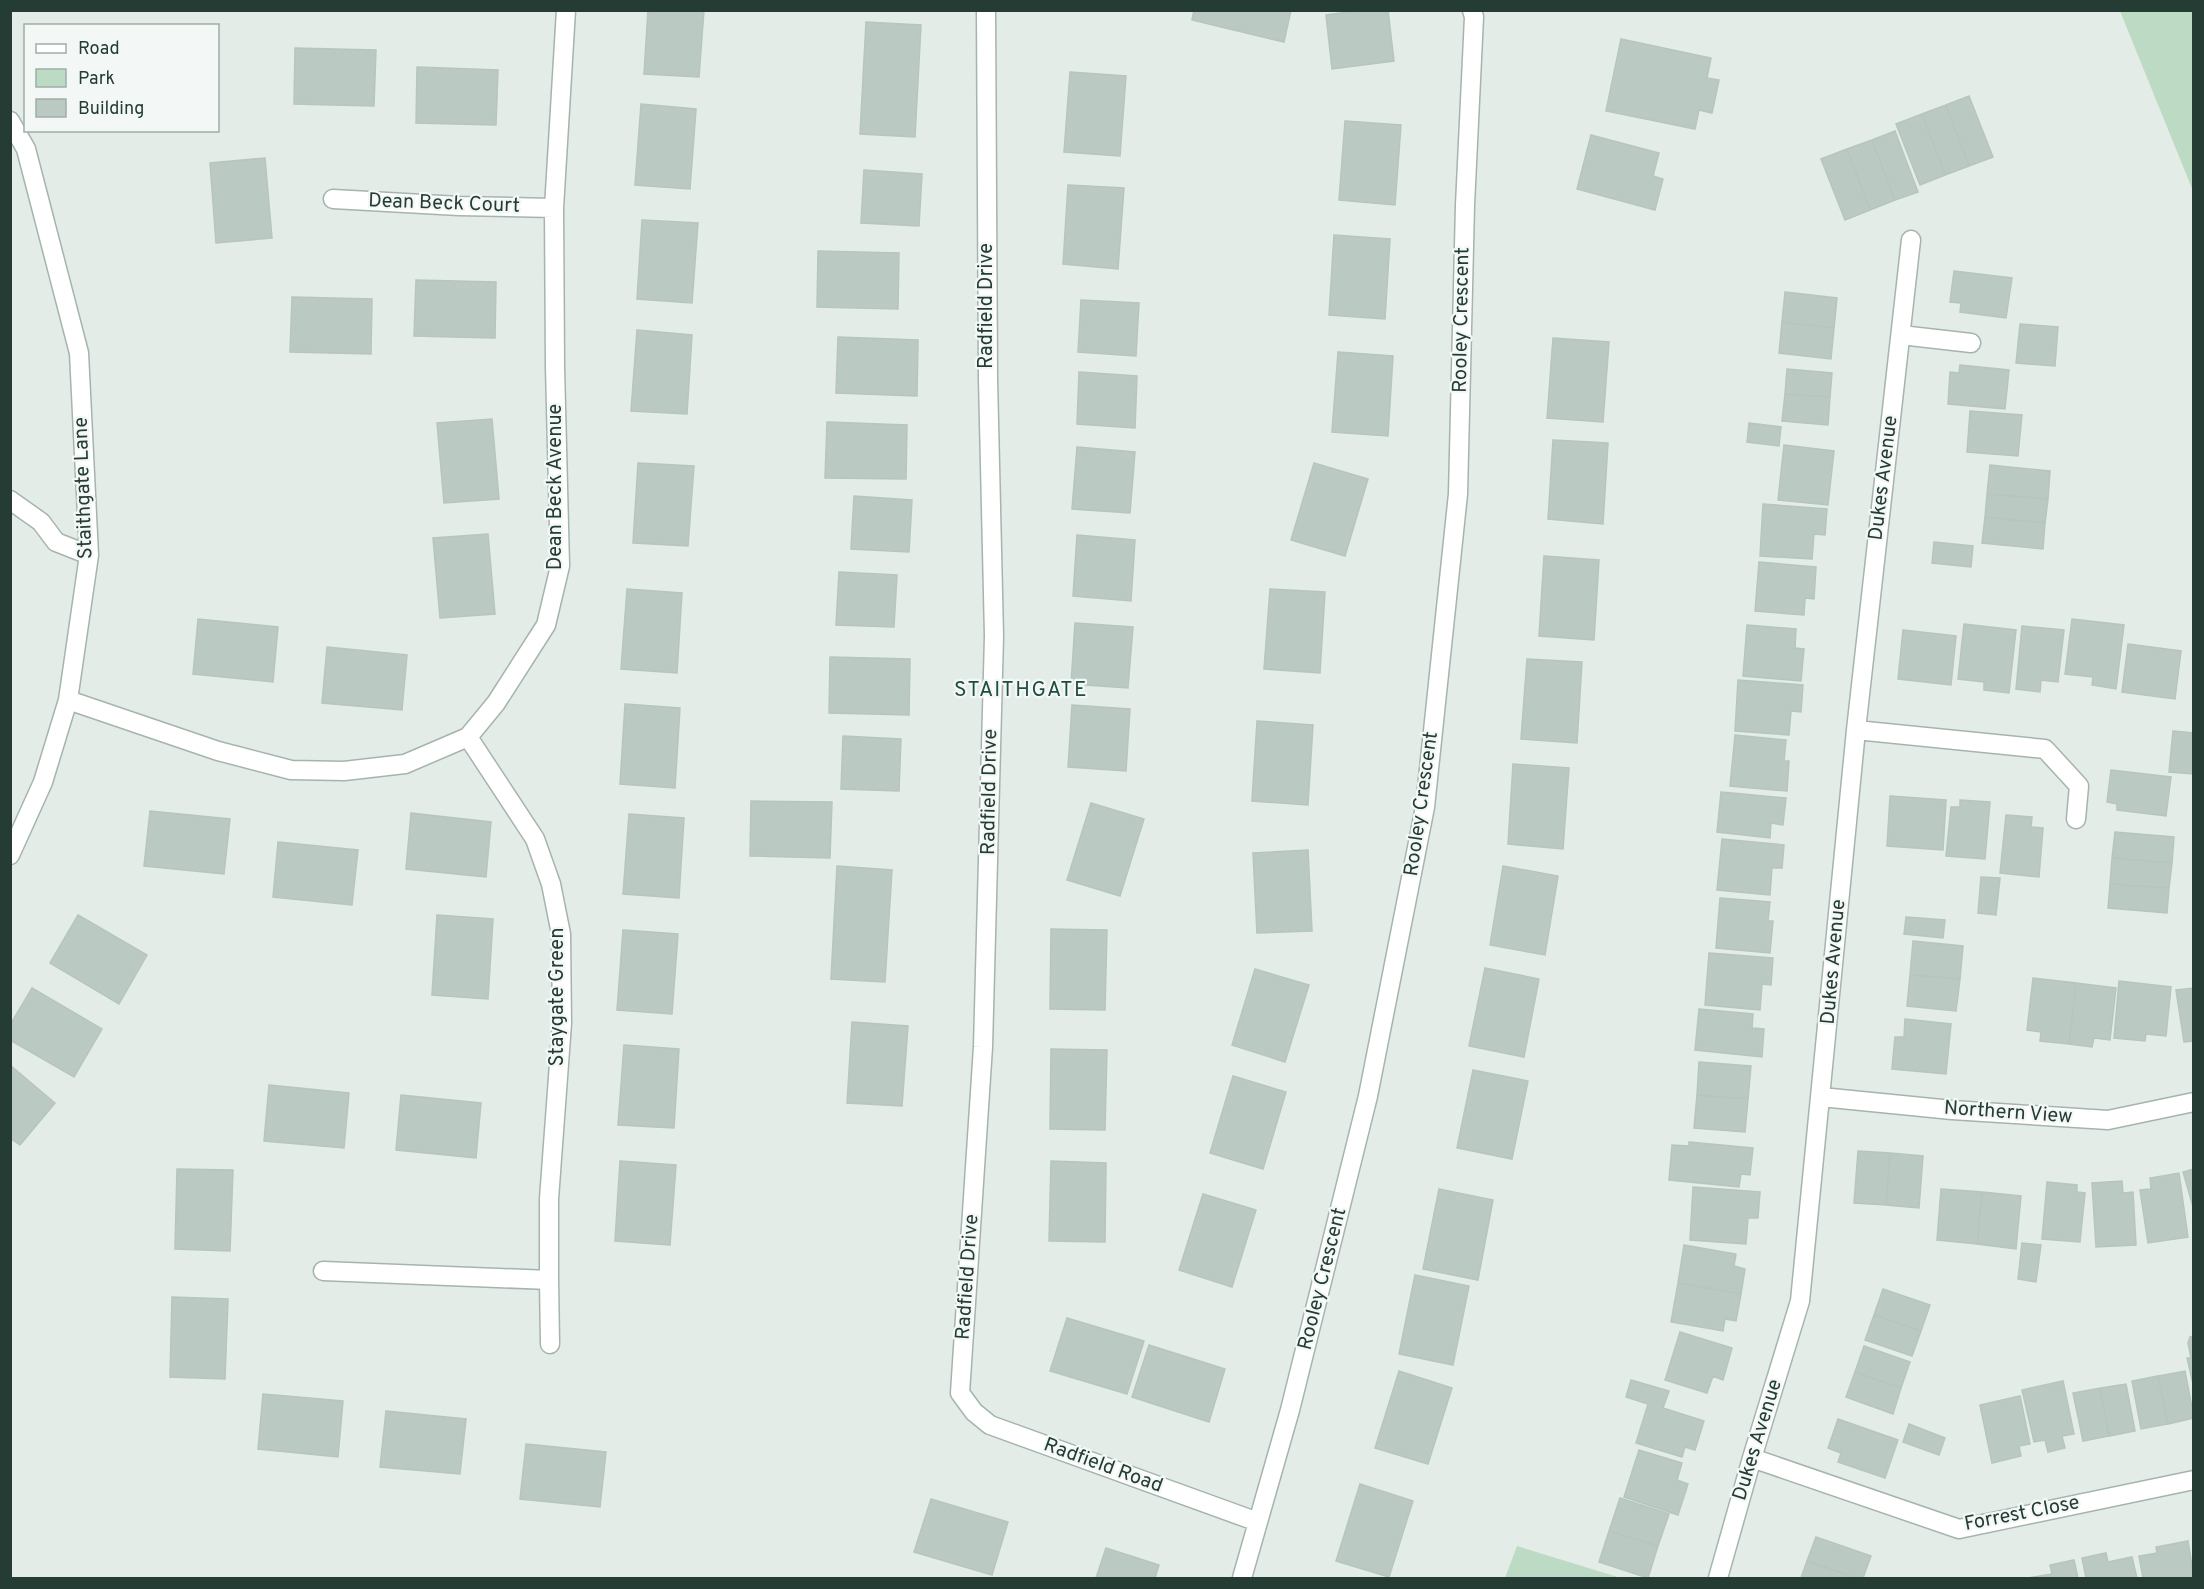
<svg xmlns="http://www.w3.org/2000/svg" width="2204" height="1589" viewBox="0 0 2204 1589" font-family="Overpass,sans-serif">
<rect width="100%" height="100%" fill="#e3ece7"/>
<path fill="#bddbc4" d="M2120 11H2193V191Z
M1517 1546 1621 1578H1505Z"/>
<path fill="#bbc9c3" stroke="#b6c5be" stroke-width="1.5" d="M648 10H704L699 77 644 74Z
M1194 10H1291L1284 42 1192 20Z
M1365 10H1388L1394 61 1332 69 1326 15Z
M866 22 921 25 915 137 860 134Z
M1621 39 1711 58 1707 78 1719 80 1712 113 1699 110 1695 129 1606 111Z
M295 48 376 50 374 106 294 104Z
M417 67 498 70 496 125 416 123Z
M1070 72 1126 76 1120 156 1064 152Z
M1969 96 1993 157 1969 166 1946 105Z
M641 104 696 109 690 189 635 185Z
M1946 105 1969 166 1945 175 1922 114Z
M1922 114 1945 175 1920 185 1896 124Z
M1345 121 1401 125 1395 205 1339 200Z
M1895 131 1918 192 1895 200 1872 140Z
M1591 135 1659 153 1653 176 1663 179 1655 210 1577 189Z
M1872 140 1895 200 1870 210 1847 149Z
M1847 149 1870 210 1845 220 1821 159Z
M265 158 272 238 216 243 210 163Z
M864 170 922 174 919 226 861 223Z
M1068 185 1124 188 1118 269 1063 264Z
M642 220 698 223 692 303 637 299Z
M1334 235 1390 239 1385 319 1329 315Z
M818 251 899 253 898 309 817 307Z
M1954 271 2012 278 2006 318 1960 312 1961 303 1950 302Z
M416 280 496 282 495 338 414 336Z
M1785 292 1837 298 1834 328 1782 322Z
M292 297 372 299 371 354 290 352Z
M1081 300 1139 303 1136 356 1078 352Z
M1782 322 1834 328 1831 359 1779 353Z
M2020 324 2058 327 2055 366 2016 363Z
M637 330 692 335 687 414 631 411Z
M838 337 918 340 917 396 836 393Z
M1553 338 1609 342 1603 422 1547 418Z
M1338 352 1393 356 1388 436 1332 432Z
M1960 365 2009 370 2005 409 1948 404 1950 372 1959 373Z
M1787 369 1832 373 1830 397 1785 394Z
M1079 372 1137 376 1135 428 1077 424Z
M1785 394 1830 397 1828 425 1782 421Z
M1970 411 2022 415 2018 456 1967 452Z
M492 419 499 499 444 503 437 423Z
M827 422 907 425 906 479 825 478Z
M1749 423 1781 427 1779 446 1747 442Z
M1553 440 1608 443 1603 524 1548 519Z
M1784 445 1834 451 1828 505 1778 500Z
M1077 447 1135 452 1130 513 1072 509Z
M638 463 694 466 688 546 633 543Z
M1314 463 1368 479 1345 556 1291 540Z
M1990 465 2050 471 2048 499 1987 494Z
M1987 494 2048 499 2045 523 1985 517Z
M854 496 912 500 909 552 851 549Z
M1763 504 1827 509 1825 535 1814 534 1812 559 1760 556Z
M1985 517 2045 523 2043 549 1982 543Z
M488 534 495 614 440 618 433 538Z
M1077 535 1135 540 1131 601 1073 596Z
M1934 542 1973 546 1971 567 1932 563Z
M1544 556 1599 560 1594 640 1539 636Z
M1759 562 1816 567 1814 599 1805 598 1804 615 1755 611Z
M839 572 897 575 894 627 836 625Z
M627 589 682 593 677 673 621 669Z
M1270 589 1325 592 1320 673 1264 669Z
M198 619 278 627 273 682 193 674Z
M2072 619 2124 625 2116 689 2092 685 2093 677 2065 674Z
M1075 623 1133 627 1128 688 1071 684Z
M1964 624 2016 630 2009 693 1984 690V682L1958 679Z
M1747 625 1796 629 1795 648 1804 649 1801 681 1743 676Z
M2022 626 2064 630 2058 682 2041 680 2040 692 2016 689Z
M1903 630 1956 636 1951 685 1898 679Z
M2128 644 2181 651 2175 699 2122 692Z
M327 647 407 655 402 710 322 703Z
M830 657 910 659 909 715 829 713Z
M1527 659 1582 662 1577 743 1521 739Z
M1738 680 1803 685 1801 712 1791 711 1789 735 1735 731Z
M625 704 680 708 675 788 620 784Z
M1072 705 1130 709 1126 771 1068 767Z
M1257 721 1313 725 1308 805 1252 801Z
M2173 731 2194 733V774L2169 772Z
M1735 735 1786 740 1784 761H1789L1787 791 1730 786Z
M843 736 901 739 899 791 841 789Z
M1513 764 1569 768 1563 849 1508 844Z
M2111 770 2171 777 2166 816 2117 810V804L2107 802Z
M1721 792 1786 798 1783 825 1771 823 1770 838 1717 832Z
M1890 796 1946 800 1943 850 1887 846Z
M1960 800 1990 802 1985 859 1946 856 1951 807H1960Z
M751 801 832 802 830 858 750 856Z
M1091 803 1144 819 1120 896 1067 880Z
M150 811 230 819 224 874 144 866Z
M411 813 491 822 486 877 406 869Z
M629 814 684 818 679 898 623 894Z
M2006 815 2032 817 2031 827 2043 828 2039 877 2000 873Z
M2115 832 2174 837 2172 863 2112 858Z
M1722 839 1784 845 1782 868H1772L1770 895 1717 890Z
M278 842 358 850 352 905 273 897Z
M1308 850 1312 931 1257 933 1253 853Z
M2112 858 2172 863 2169 888 2110 884Z
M837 866 892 870 885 982 831 979Z
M1503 866 1558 876 1545 955 1490 945Z
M1981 877 2000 878 1996 915 1978 913Z
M2110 884 2169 888 2167 913 2108 908Z
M1720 898 1770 902 1768 921H1773L1770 953 1716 948Z
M78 915 147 955 119 1004 50 963Z
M437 915 493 919 488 999 432 995Z
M1906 917 1945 920 1943 938 1904 934Z
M1051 929 1107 930 1105 1010 1050 1009Z
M623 930 678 934 672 1014 617 1010Z
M1913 941 1963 946 1960 979 1910 975Z
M1709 953 1773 958 1771 985 1762 984 1760 1010 1705 1005Z
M1485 968 1539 979 1524 1057 1469 1046Z
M1255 969 1309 985 1285 1062 1232 1045Z
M1910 975 1960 979 1956 1011 1907 1006Z
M2033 978 2076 983 2069 1044 2040 1041 2041 1032 2027 1030Z
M2119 981 2171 987 2166 1036 2146 1034 2145 1041 2114 1038Z
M2076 983 2116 988 2110 1040 2094 1038 2092 1047 2069 1044Z
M32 988 102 1029 74 1077 10 1040V1025Z
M2194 988V1041L2184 1042 2176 990Z
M1699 1009 1753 1014 1752 1028 1764 1029 1762 1057 1695 1050Z
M1905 1019 1951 1024 1946 1074 1892 1069 1895 1037H1904Z
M852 1022 908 1026 902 1106 847 1103Z
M624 1045 679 1049 674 1128 618 1125Z
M1051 1049 1107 1050 1105 1130 1050 1129Z
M1699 1062 1751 1066 1748 1099 1697 1095Z
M10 1065 55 1103 20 1145 10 1138Z
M1473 1070 1528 1081 1512 1159 1457 1148Z
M1233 1076 1286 1092 1263 1169 1210 1153Z
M269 1085 349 1093 344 1148 264 1141Z
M401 1095 481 1103 476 1158 396 1150Z
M1697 1095 1748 1099 1745 1132 1694 1128Z
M1689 1142 1753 1148 1750 1175 1741 1174 1739 1187 1669 1180 1672 1145 1689 1146Z
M1858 1151 1890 1153 1886 1205 1854 1203Z
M1890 1153 1923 1156 1919 1208 1886 1205Z
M620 1161 676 1165 670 1245 615 1241Z
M1051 1161 1106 1163 1105 1242 1049 1241Z
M177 1169 233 1170 230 1251 175 1249Z
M2194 1169V1210L2183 1172Z
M2179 1173 2188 1237 2148 1243 2140 1190 2151 1189 2150 1178Z
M2122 1181 2123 1193 2133 1192 2136 1245 2096 1247 2092 1183Z
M2047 1182 2077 1185V1192L2085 1193 2080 1242 2042 1239Z
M1693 1187 1760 1192 1758 1218H1748L1746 1244 1690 1240Z
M1439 1189 1493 1200 1478 1280 1423 1269Z
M1941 1189 1982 1192 1977 1244 1937 1240Z
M1982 1192 2021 1196 2016 1249 1977 1244Z
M1203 1194 1256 1210 1232 1287 1179 1270Z
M2022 1243 2041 1245 2036 1282 2018 1279Z
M1684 1245 1736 1254 1734 1266 1745 1269 1741 1294 1678 1283Z
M1415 1275 1469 1286 1453 1365 1399 1354Z
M1678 1283 1741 1294 1736 1321 1725 1319 1723 1331 1671 1322Z
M1883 1289 1930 1305 1921 1331 1874 1315Z
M172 1297 228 1299 225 1379 170 1377Z
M1874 1315 1921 1331 1912 1356 1865 1340Z
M1067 1318 1144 1341 1127 1394 1050 1371Z
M1680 1332 1732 1348 1723 1380 1713 1376 1707 1393 1665 1380Z
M2194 1336V1388L2187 1358H2191L2188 1343 2190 1337Z
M1149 1345 1225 1369 1209 1422 1132 1397Z
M1864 1346 1910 1362 1901 1388 1855 1372Z
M1399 1371 1452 1388 1428 1464 1375 1448Z
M2185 1371 2194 1418 2168 1424 2158 1376Z
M1855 1372 1901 1388 1893 1414 1846 1397Z
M2158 1376 2168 1424 2141 1429 2132 1381Z
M1631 1380 1669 1391 1663 1408 1704 1421 1695 1450 1685 1447 1682 1457 1636 1443 1648 1404 1626 1397Z
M2063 1381 2074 1434 2062 1436 2065 1448 2048 1452 2045 1440 2034 1442 2022 1390Z
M2126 1384 2135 1431 2109 1436 2100 1388Z
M2100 1388 2109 1436 2083 1441 2073 1393Z
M263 1394 343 1401 338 1457 258 1449Z
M2020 1396 2030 1444 2019 1446 2021 1456 1992 1463 1980 1405Z
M386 1411 466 1419 460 1474 380 1467Z
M1838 1419 1898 1440 1885 1478 1838 1462 1841 1453 1828 1448Z
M1909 1424 1945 1438 1939 1455 1903 1442Z
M526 1444 606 1452 600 1507 520 1499Z
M1639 1450 1682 1463 1677 1480 1688 1484 1678 1515 1624 1497Z
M1360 1484 1413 1501 1389 1577 1336 1561Z
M1620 1498 1669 1514 1658 1546 1609 1531Z
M931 1499 1008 1522 992 1575 914 1552Z
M1609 1531 1658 1546 1648 1578 1599 1562Z
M1816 1537 1871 1556 1863 1578H1856L1807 1561Z
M2188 1541 2194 1578H2143L2139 1556 2157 1553 2156 1547Z
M1106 1548 1159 1565 1155 1578H1096Z
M2106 1553 2108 1562 2132 1557 2137 1578H2086L2082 1558Z
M2074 1560 2078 1578H2028L2052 1574 2050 1565Z
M1807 1561 1856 1578H1801Z"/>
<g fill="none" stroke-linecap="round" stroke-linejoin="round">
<defs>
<path id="minor" d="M986 10 988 379 994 636 983 1047 960 1393 974 1412 990 1425 1258 1522
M10 121 26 149 79 353 89 555 68 700 43 782 10 855
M333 199 459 206 554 208
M1901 335 1971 343
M10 500 41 522 56 542 89 555
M68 700 218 751 291 770 344 771 405 764 468 737 496 703 546 625 560 566 555 367 554 208 566 10
M1856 730 2045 749 2079 786 2076 819
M468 737 535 839 551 884 561 934 562 1023 549 1199V1280
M1821 1097 1952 1110 2108 1120 2194 1102
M323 1271 549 1280 550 1344
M1752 1458 1959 1529 2194 1480
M1242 1578 1290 1410 1368 1096 1425 807 1458 494 1465 205 1474 17 1472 10
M1718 1578 1752 1458 1800 1301 1856 730 1911 240"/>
</defs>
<use href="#minor" stroke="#a6b4ae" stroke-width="21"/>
<use href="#minor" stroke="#fff" stroke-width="18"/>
</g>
<g text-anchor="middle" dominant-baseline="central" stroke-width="4.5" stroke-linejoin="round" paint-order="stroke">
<g font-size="20" fill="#243c34" stroke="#f3f8f6">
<text transform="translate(444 204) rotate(2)">Dean Beck Court</text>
<text transform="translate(987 306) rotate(-90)">Radfield Drive</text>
<text transform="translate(1462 320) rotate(-89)">Rooley Crescent</text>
<text transform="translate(1884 478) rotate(-83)">Dukes Avenue</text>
<text transform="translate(556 487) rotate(-90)">Dean Beck Avenue</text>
<text transform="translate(84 488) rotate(-92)">Staithgate Lane</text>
<text transform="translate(990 792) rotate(-89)">Radfield Drive</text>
<text transform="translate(1422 804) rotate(-82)">Rooley Crescent</text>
<text transform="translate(1834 962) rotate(-85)">Dukes Avenue</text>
<text transform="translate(558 997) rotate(-90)">Staygate Green</text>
<text transform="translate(2008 1113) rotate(4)">Northern View</text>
<text transform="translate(968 1277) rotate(-86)">Radfield Drive</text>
<text transform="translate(1323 1279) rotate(-76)">Rooley Crescent</text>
<text transform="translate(1758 1440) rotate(-73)">Dukes Avenue</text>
<text transform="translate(1103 1466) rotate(20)">Radfield Road</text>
<text transform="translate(2022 1514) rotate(-11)">Forrest Close</text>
</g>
<g font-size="21" letter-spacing="1.5" fill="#214d40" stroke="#f3f8f6">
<text x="1021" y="690">STAITHGATE</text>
</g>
</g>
<rect width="2204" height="1589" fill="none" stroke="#243c34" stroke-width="24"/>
<rect x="24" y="24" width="195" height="108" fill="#f3f8f6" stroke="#a0ada8" stroke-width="1.5"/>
<rect x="36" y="44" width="30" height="9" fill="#ffffff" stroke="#a0ada8" stroke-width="1.5"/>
<text x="78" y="54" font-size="18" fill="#243c34">Road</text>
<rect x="36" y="69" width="30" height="18" fill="#bddbc4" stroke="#a0ada8" stroke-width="1.5"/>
<text x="78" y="84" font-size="18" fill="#243c34">Park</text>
<rect x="36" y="99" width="30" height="18" fill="#bbc9c3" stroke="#a0ada8" stroke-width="1.5"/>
<text x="78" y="114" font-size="18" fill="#243c34">Building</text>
</svg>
